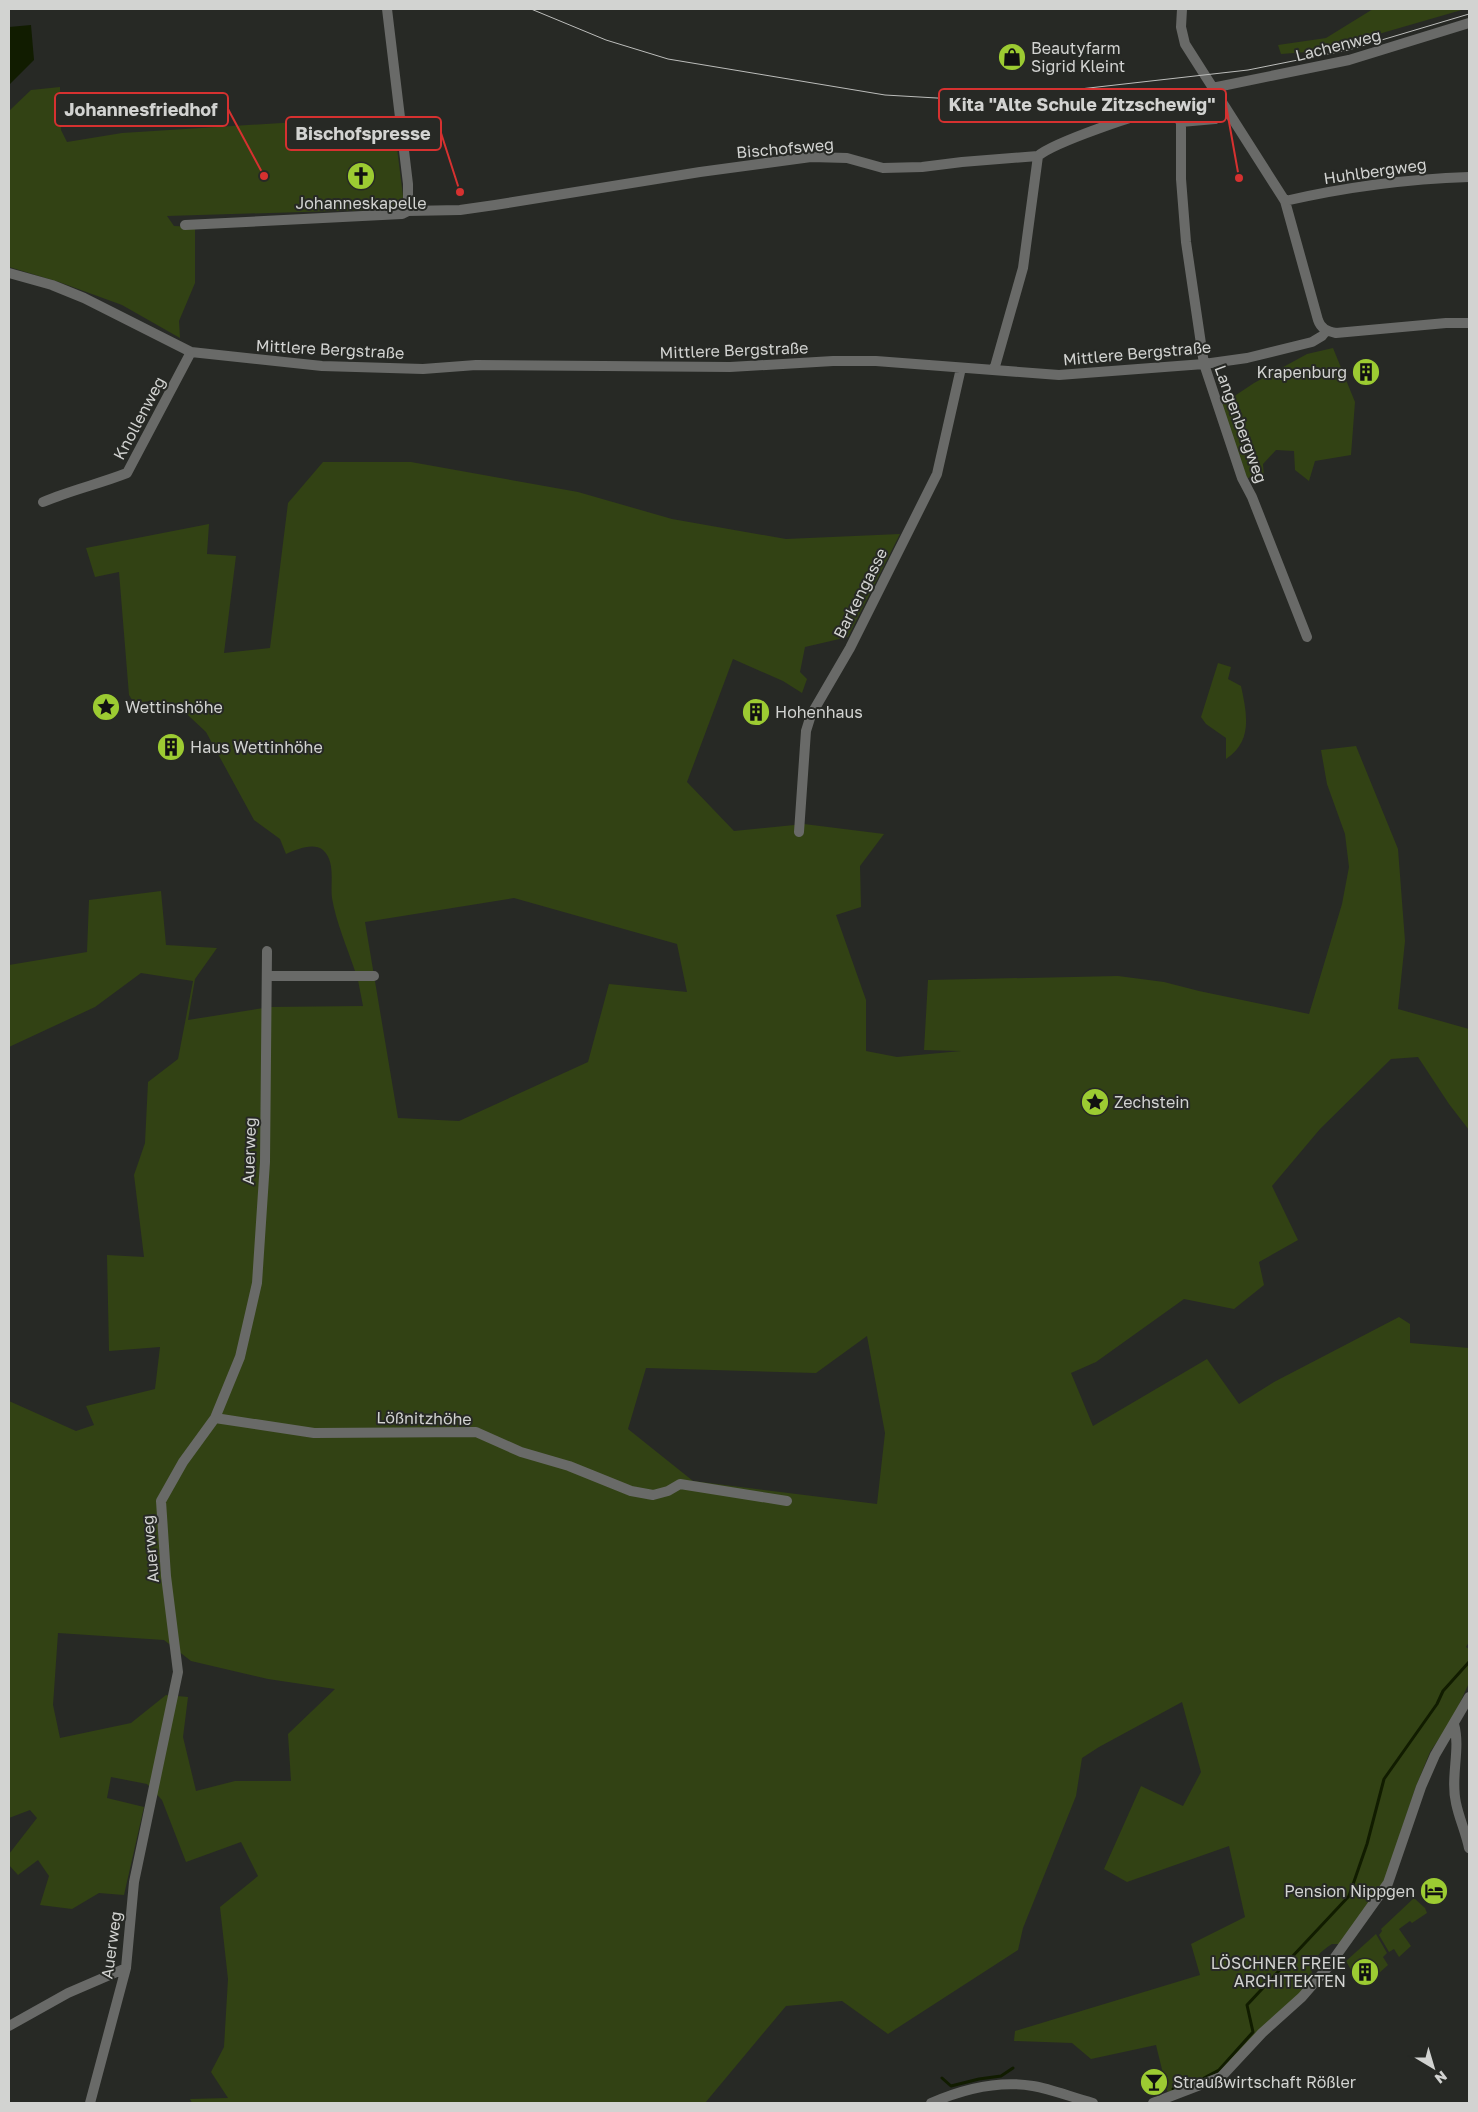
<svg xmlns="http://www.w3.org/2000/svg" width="1478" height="2112" viewBox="0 0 1478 2112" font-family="'Golos Text',sans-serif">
<rect width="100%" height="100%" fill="#272925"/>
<path fill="#324214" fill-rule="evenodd" d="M1373 9H1465L1320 51 1281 54 1278 45 1326 38Z
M60 87 61 130 67 142 122 133 393 116 404 204 400 209 167 216 174 226 195 227V283L179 321 180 338 122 305 59 282 9 267V111L31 90Z
M1333 348 1355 402 1351 455 1315 461 1309 481 1295 470 1294 451 1276 450 1263 464 1264 477 1247 478 1221 405 1254 383 1307 354Z
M323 462H411L578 492 672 519 786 539 900 534 848 637 805 647 800 672 807 679 802 693 783 681 733 659 687 782 734 831 804 824 884 834 860 866 861 907 836 915 866 1000V1051L897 1057 961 1051 924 1050 928 980 1118 976 1164 982 1199 991 1309 1014 1342 904 1349 867 1345 834 1327 784 1321 750 1356 746 1398 849 1405 941 1398 1009 1469 1029V1130L1449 1104 1418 1057 1391 1059 1320 1129 1272 1186 1298 1240 1259 1262 1264 1285 1234 1309 1184 1299 1096 1362 1071 1373 1093 1426 1207 1359 1239 1404 1274 1382 1399 1317 1410 1324V1343L1469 1348V1642L1466 1647 1469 1649V1683L1452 1720 1430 1752 1415 1789 1384 1882 1340 1944H1332C1318 1953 1308 1963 1313 1980L1227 2065 1209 2077 1168 2094 1156 2045 1091 2059 1072 2043 1014 2041 1015 2031 1200 1975 1191 1944 1245 1917 1229 1846 1127 1882 1104 1869 1141 1786 1183 1806 1201 1772 1182 1702 1099 1747 1082 1758 1076 1796 1023 1928 1018 1950 888 2034 842 2001 786 2006 705 2103H192L190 2099 228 2098 211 2072 224 2047 228 1979 220 1907 258 1876 241 1842 186 1862 162 1800 147 1784 111 1777 107 1798 144 1807 124 1895 99 1893 72 1909 40 1905 49 1876 38 1860 18 1875 9 1865V1854L37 1818 30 1810 9 1818V1401L76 1431 94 1425 86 1406 155 1389 160 1347 109 1351 107 1255 144 1257 134 1175 145 1143 148 1082 178 1059 193 981 141 973 95 1007 9 1047V965L87 952 89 900 161 891 166 945 217 948 195 979 188 1020 270 1007 363 1006 357 975 355 971C347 947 336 922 332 898 330 883 336 862 323 850 313 842 296 850 286 854L280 839 254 820 206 732 176 704 152 707 150 701 134 703 129 695 119 572 95 577 86 548 209 524 207 554 236 556 224 653 270 648 288 503ZM514 898 677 944 687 992 609 984 588 1062 459 1121 398 1118 365 922ZM867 1336 885 1433 877 1504 693 1481 628 1429 646 1368 816 1373ZM58 1633 164 1640 191 1661 268 1679 335 1689 288 1734 291 1781H235L196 1791 183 1737 188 1697 166 1695 131 1723 60 1738 53 1705Z
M1218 663 1231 667 1228 679 1241 686C1247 714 1253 741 1226 759V738L1206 724 1201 717Z
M1414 1898 1425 1908 1427 1913 1412 1923 1410 1921 1399 1929 1411 1946 1399 1957 1394 1949 1389 1952 1379 1935 1382 1931 1381 1929Z
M1376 1934 1387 1953 1383 1957 1388 1965 1378 1974 1368 1960H1365L1351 1970 1346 1961Z"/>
<path fill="#111c00" d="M31 25 34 60 9 85V27Z"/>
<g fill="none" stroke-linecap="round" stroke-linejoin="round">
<path stroke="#111c00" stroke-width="3" d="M942 2078 951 2086 979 2079 1001 2076 1013 2068
M1204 2078 1219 2070 1253 2032 1247 2005 1349 1896 1367 1844 1384 1779 1437 1704 1443 1691 1469 1662
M1173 2089 1189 2084"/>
<path stroke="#696a68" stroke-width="10" d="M387 9 408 184V211
M1182 9 1181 27 1185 44 1285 201 1318 320C1321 329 1327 331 1336 333L1446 323H1469
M1212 88 1349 60 1469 23
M1173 94 1181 122V179L1186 242 1204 364 1242 478 1252 497 1307 637
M1181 122 1215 119 1228 112
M1285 201C1346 187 1407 179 1469 177
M185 225 402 214 408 211 460 210 495 205 700 172 811 157 847 158 883 168 922 167 962 162 1038 156C1053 143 1143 111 1164 110 1172 109 1176 116 1181 122
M9 273 52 285 84 298 191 352 322 366 423 369 476 365 730 367 833 361H876L1059 375 1204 364 1247 358 1312 342 1322 336 1326 331
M994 370 1023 268 1038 156
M43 502C71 490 99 484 127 473L191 352
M799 832 806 731 811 715 850 648 937 474 961 368
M267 976H374
M215 1418 314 1433 476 1432 521 1452 569 1466 631 1491 653 1495 668 1491 680 1484 787 1501
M1454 1724C1461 1749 1450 1777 1456 1803 1459 1818 1466 1833 1469 1848
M9 2026 68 1993 126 1968
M90 2103 126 1968 134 1882 178 1672 166 1576 161 1501 183 1462 215 1418 240 1357 257 1283 265 1162 267 951
M931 2103C963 2089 998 2080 1033 2086 1052 2089 1073 2098 1093 2103
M1153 2103 1221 2077 1262 2033 1302 1997 1328 1967 1388 1883 1421 1787 1435 1755 1469 1697"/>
<path stroke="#bcbdbb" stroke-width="1" d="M531 9 606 40 668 59 885 95 954 99 1018 96 1248 70 1348 50 1469 14"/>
</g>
<defs>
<symbol id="shop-disc" viewBox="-11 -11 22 22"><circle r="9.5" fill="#9ccb32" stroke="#272925"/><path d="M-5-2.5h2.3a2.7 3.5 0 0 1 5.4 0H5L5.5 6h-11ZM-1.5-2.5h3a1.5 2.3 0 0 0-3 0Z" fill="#111"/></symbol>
<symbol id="church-disc" viewBox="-11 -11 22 22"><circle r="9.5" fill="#9ccb32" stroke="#272925"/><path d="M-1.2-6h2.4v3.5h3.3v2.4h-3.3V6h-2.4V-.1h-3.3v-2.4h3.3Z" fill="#111"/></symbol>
<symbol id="building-disc" viewBox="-11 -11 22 22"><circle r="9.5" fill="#9ccb32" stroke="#272925"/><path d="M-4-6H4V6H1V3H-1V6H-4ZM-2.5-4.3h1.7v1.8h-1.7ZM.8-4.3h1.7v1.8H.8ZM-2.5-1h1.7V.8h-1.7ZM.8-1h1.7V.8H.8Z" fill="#111"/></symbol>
<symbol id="sight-disc" viewBox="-11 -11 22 22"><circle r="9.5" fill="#9ccb32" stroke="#272925"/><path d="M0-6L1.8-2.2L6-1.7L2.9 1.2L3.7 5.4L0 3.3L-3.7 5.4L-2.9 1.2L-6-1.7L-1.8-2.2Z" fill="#111"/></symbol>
<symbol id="hotel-disc" viewBox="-11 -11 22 22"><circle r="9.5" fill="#9ccb32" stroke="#272925"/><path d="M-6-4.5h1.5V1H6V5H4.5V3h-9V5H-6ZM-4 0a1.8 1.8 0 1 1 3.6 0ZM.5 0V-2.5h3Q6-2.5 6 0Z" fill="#111"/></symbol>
<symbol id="bar-disc" viewBox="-11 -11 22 22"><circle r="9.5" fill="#9ccb32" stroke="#272925"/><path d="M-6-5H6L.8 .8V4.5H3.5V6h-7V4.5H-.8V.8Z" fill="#111"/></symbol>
</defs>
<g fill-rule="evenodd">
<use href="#shop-disc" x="996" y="41" width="32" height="32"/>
<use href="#church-disc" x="345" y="160" width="32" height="32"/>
<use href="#building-disc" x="1350" y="356" width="32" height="32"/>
<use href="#sight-disc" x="90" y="691" width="32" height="32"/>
<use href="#building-disc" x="740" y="696" width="32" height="32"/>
<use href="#building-disc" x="155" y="731" width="32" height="32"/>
<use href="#sight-disc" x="1079" y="1086" width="32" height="32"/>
<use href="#hotel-disc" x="1418" y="1875" width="32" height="32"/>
<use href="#building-disc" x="1349" y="1956" width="32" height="32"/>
<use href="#bar-disc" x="1138" y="2066" width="32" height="32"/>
</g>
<g text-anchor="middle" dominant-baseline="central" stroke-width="4" stroke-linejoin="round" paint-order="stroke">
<g font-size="16" fill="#d2d3d1" stroke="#272925">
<text transform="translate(1338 45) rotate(-14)">Lachenweg</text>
<text transform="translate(785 148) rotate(-5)">Bischofsweg</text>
<text transform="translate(1375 171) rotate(-8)">Huhlbergweg</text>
<text transform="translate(330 349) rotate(3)">Mittlere Bergstraße</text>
<text transform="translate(734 350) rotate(-2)">Mittlere Bergstraße</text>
<text transform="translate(1137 353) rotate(-5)">Mittlere Bergstraße</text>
<text transform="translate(139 418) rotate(-62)">Knollenweg</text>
<text transform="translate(1241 424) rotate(70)">Langenbergweg</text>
<text transform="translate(860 593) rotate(-63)">Barkengasse</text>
<text transform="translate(249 1151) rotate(-88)">Auerweg</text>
<text transform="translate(424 1418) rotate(1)">Lößnitzhöhe</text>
<text transform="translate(150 1549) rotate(-95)">Auerweg</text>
<text transform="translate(111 1945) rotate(-82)">Auerweg</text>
</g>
<g font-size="16" fill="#d2d3d1" stroke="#272925" text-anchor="start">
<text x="1031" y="48">Beautyfarm<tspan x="1031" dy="18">Sigrid Kleint</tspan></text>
<text x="361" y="203" text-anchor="middle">Johanneskapelle</text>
<text x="1347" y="372" text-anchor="end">Krapenburg</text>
<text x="125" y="707">Wettinshöhe</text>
<text x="775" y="712">Hohenhaus</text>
<text x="190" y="747">Haus Wettinhöhe</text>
<text x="1114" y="1102">Zechstein</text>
<text x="1415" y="1891" text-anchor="end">Pension Nippgen</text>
<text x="1346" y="1963" text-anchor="end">LÖSCHNER FREIE<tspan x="1346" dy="18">ARCHITEKTEN</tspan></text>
<text x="1173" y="2082">Straußwirtschaft Rößler</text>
</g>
</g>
<path fill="none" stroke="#d63130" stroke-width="2" d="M1239 178L1226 105M264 176L228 109M460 192L441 133"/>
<g fill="#d63130" stroke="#272925" stroke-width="2">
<circle cx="1239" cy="178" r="5"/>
<circle cx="264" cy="176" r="5"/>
<circle cx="460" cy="192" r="5"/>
</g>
<g fill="#272925" stroke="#d63130" stroke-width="2">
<rect x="939" y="89" width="287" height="33" rx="5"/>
<rect x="55" y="93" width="173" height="33" rx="5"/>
<rect x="286" y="117" width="155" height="33" rx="5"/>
</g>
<g font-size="18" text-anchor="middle" font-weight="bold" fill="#d2d3d1">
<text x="1082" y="111">Kita "Alte Schule Zitzschewig"</text>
<text x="141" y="116">Johannesfriedhof</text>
<text x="363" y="140">Bischofspresse</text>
</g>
<rect width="1478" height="2112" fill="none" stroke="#d2d3d1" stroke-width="20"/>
<g transform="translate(1433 2067) rotate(142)" stroke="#272925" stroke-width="4" paint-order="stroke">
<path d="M0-4L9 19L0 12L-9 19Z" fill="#d2d3d1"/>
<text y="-8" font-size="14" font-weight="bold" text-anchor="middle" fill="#d2d3d1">N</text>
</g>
</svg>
